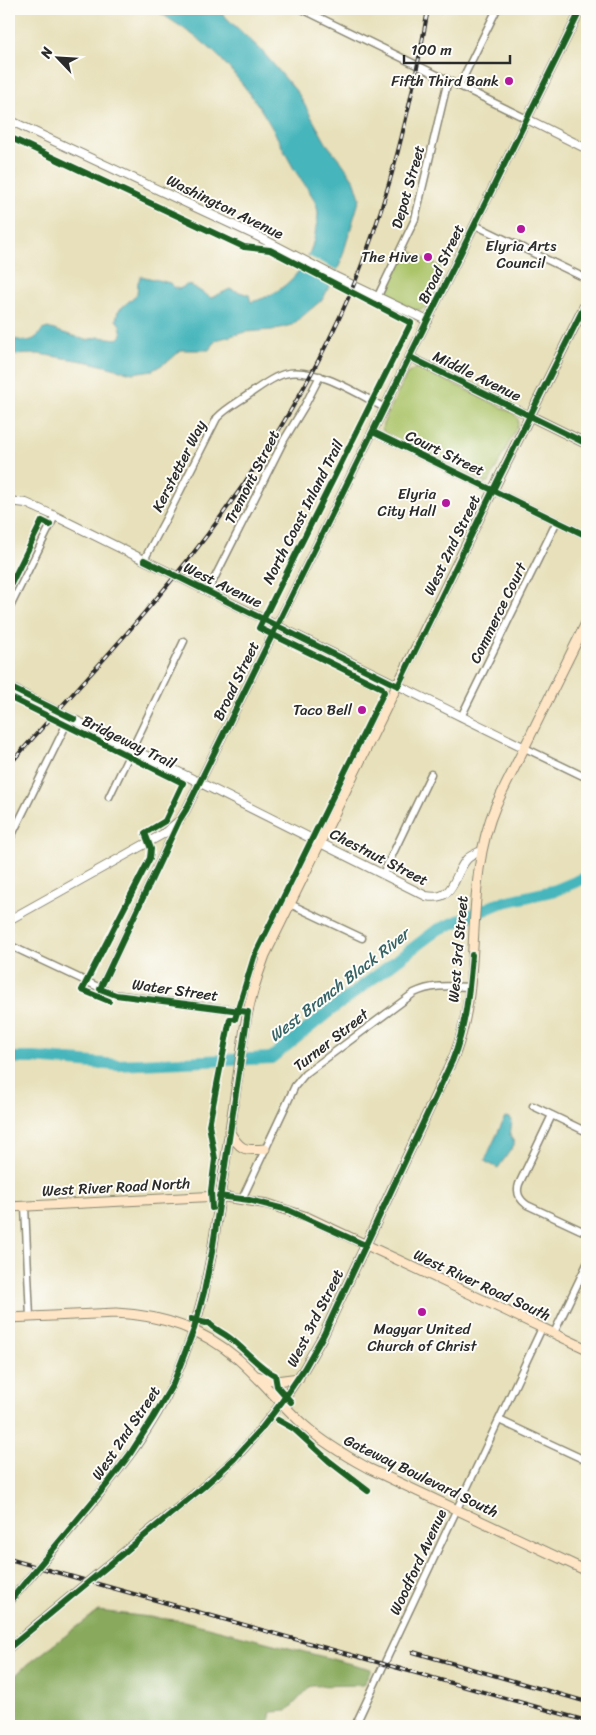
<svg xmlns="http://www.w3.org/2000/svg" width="596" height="1735" viewBox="0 0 596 1735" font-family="Sriracha,sans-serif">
<rect width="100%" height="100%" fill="#fdfcf7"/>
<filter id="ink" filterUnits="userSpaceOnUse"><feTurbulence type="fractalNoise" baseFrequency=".02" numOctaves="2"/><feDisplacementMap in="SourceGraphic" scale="10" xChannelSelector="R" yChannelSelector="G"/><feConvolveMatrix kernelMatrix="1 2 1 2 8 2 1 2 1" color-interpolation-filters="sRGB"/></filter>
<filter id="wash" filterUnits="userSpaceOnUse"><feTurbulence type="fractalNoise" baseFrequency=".0096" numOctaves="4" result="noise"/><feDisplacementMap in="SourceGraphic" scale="20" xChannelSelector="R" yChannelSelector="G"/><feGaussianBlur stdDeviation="1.12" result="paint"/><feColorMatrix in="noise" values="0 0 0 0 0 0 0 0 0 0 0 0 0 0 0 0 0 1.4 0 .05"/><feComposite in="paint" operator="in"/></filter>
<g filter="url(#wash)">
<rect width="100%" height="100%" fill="#e7e0ba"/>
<path fill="#acc469" stroke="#6c784a" d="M406 249 441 267 428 294 429 303C426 309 420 310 414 310L385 295V290Z
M416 368H421L513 413 518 419V425L489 482 485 483 386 435 382 429 383 424 407 374Z"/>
<path fill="#89aa5d" stroke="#5a6a44" d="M98 1611 184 1621 371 1669 363 1685 311 1686 287 1711 271 1712 268 1726H9V1682L23 1668Z"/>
<path fill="#46b6bc" stroke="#387074" d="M154 9H217L261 50 298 93 326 143 343 164 355 182 360 198 340 264 323 299 292 325 272 330 245 332 216 340 209 350H181L170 360 153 370 132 373 89 362 39 354 9 355V338C24 341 33 345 42 330L48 328 86 340 99 337 118 339 122 335 120 325 116 320 118 311 137 294 138 282 141 276 170 283 173 287 179 289 189 284 211 298 230 289 249 295 251 302C286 294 313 263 316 227 317 223 318 217 318 212 316 197 302 182 294 169 284 152 276 133 265 116 253 96 236 76 221 59 202 39 177 24 154 9Z
M505 1117 510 1118 512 1120 510 1136 514 1142V1145L498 1168 486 1162 485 1160Z"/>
<path fill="#e7e0ba" d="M306 255 337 270 330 284 299 268Z"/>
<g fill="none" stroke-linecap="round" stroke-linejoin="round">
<path stroke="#46b6bc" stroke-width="12" d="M9 1058H34L118 1065 271 1058 331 1010 437 930 500 903 556 890 587 877"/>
</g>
</g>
<g filter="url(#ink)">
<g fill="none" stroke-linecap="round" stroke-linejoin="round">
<defs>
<path id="minor" d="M302 9 527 119
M459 86 497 9
M475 225 587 279
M378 296 415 219 448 80
M373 432 587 536
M144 560 171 509 217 418C226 408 240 401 251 393 261 386 273 377 284 374 316 366 358 394 385 408
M208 591 284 440 304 407 320 376
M9 609 55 516
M461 717 557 521
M525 748 587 778
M109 797 184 641
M9 841 70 717
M383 874 431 774
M290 904 362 938
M9 945 113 994 248 1012
M100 989 178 822
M533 1106 587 1132
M552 1115 519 1184C516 1193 519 1199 527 1205L587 1233
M242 1199 295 1086 305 1074 414 993C432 984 450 986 470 987
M25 1206 30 1317
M554 1333 587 1264
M499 1420 587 1461
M355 1726 542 1328"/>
<path id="tertiary" d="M527 119 587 149
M9 120 261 238 334 276 428 321
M410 357 530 416
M9 501 26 503 55 516 525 748
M9 687 426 896C456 902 453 874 467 859 471 855 477 853 481 851
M9 920 163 834 179 821 186 810 581 9
M85 1512C117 1472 152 1430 173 1383 181 1366 187 1347 194 1329
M148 1532C177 1508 207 1485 234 1459 251 1442 266 1422 281 1403
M9 1648 37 1624"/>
<path id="secondary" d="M530 416 587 444
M229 1131C240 1150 244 1151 265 1149
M9 1207 219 1196 268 1204 307 1217 587 1349
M9 1318 116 1313C161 1315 203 1329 238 1359 262 1380 281 1405 305 1426 324 1443 346 1456 368 1468L587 1571
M194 1329 204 1292 212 1252 245 1027C249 1002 256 979 265 955L497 482 587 301
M257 1376 276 1381 299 1378
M281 1403 304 1369 324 1334 455 1054C485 974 462 884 496 805L587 621"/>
</defs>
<use href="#minor" stroke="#898672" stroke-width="9"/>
<use href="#tertiary" stroke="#898672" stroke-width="10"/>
<use href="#secondary" stroke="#898672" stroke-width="11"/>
<use href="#minor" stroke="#fff" stroke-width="6"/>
<use href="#tertiary" stroke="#fff" stroke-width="8"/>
<use href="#secondary" stroke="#fee5c5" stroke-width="9"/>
<defs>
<path id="rail" d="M9 765C76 689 147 615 208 534 264 459 313 380 350 294 389 202 411 107 428 9
M9 1559 587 1721
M413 1652 587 1702"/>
</defs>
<use href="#rail" stroke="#2b2b2b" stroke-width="4"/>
<use href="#rail" stroke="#fdfcf7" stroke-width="2" stroke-dasharray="5.5" stroke-linecap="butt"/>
<defs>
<path id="tertiary-bridge" d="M9 1602 85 1512
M37 1624 148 1532"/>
</defs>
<use href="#tertiary-bridge" stroke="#898672" stroke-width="10" stroke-linecap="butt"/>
<use href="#tertiary-bridge" stroke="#fff" stroke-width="8"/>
<defs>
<path id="cycleway" d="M9 137 244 247 270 250 411 323 259 628 382 688 384 692 254 957 235 1019
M410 357 587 444
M373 432 587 536
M144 560 398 686 497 482 587 301
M9 588 42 521 50 525
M9 687 74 719
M9 697 183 783 165 821 145 833 151 849 150 858 82 990 109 1001
M219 1196 249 1200 288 1210 365 1245
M212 1208 211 1191 215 1159 209 1125 230 1019
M191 1319 205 1323 208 1322C212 1328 220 1331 227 1336 242 1346 260 1369 275 1375L277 1386 291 1402
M278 1420 294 1429 329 1461 368 1491
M9 1602 108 1483 130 1454 153 1418 173 1384 194 1329 204 1292 212 1252 248 1012 116 995 100 989 179 821 186 810 581 9
M9 1648 202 1488 234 1459 261 1429 281 1403 304 1369 324 1334 452 1061C466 1027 469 992 472 955"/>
</defs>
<use href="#cycleway" stroke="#fdfcf7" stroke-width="9"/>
<use href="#cycleway" stroke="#1b5e20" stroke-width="6"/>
</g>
</g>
<g fill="#b5179e" stroke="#fdfcf7" stroke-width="2">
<circle cx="509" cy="81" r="5"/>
<circle cx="521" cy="229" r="5"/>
<circle cx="428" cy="257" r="5"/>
<circle cx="446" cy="503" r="5"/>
<circle cx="362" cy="710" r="5"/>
<circle cx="422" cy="1312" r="5"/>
</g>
<g text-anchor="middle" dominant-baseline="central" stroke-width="4" stroke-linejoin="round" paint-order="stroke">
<g font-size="15" fill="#2b2b2b" stroke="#fdfcf7" text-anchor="end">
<text x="499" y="81">Fifth Third Bank</text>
<text x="521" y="246" text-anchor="middle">Elyria Arts<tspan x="521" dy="17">Council</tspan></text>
<text x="418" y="257">The Hive</text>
<text x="436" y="494">Elyria<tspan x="436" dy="17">City Hall</tspan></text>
<text x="352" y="710">Taco Bell</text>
<text x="422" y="1329" text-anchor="middle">Magyar United<tspan x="422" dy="17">Church of Christ</tspan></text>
</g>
<g font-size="15" fill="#2b2b2b" stroke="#fdfcf7">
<text transform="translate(408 187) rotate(-74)">Depot Street</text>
<text transform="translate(225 207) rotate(26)">Washington Avenue</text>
<text transform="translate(441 264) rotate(-64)">Broad Street</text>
<text transform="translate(477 376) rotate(26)">Middle Avenue</text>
<text transform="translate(445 453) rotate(26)">Court Street</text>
<text transform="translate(179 466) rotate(-63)">Kerstetter Way</text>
<text transform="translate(252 477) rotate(-63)">Tremont Street</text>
<text transform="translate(303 512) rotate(-63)">North Coast Inland Trail</text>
<text transform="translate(452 545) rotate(-64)">West 2nd Street</text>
<text transform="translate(223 585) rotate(26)">West Avenue</text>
<text transform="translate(498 613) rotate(-64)">Commerce Court</text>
<text transform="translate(236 681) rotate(-64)">Broad Street</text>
<text transform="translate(129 742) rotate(26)">Bridgeway Trail</text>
<text transform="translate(379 857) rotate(27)">Chestnut Street</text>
<text transform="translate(458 949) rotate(-85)">West 3rd Street</text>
<text transform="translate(175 990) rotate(8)">Water Street</text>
<text transform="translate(331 1040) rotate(-38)">Turner Street</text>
<text transform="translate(116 1187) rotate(-3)">West River Road North</text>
<text transform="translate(482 1285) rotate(25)">West River Road South</text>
<text transform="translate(315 1318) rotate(-63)">West 3rd Street</text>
<text transform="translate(126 1433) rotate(-56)">West 2nd Street</text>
<text transform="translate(421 1476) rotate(26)">Gateway Boulevard South</text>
<text transform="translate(418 1562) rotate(-65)">Woodford Avenue</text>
</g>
<g font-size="16" font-style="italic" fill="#366365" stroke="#fdfcf7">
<text transform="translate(339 985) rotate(-38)">West Branch Black River</text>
</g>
</g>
<rect width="596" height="1735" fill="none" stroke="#fdfcf7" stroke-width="30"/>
<g transform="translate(58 58) rotate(295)" stroke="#fdfcf7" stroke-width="4" paint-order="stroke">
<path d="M0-4L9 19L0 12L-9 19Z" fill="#2b2b2b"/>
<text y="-8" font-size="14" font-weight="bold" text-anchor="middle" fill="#2b2b2b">N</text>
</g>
<path d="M404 55v8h106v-8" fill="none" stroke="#2b2b2b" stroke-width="2.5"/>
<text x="411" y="55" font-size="15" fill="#2b2b2b" stroke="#fdfcf7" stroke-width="4" paint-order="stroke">100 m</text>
</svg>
